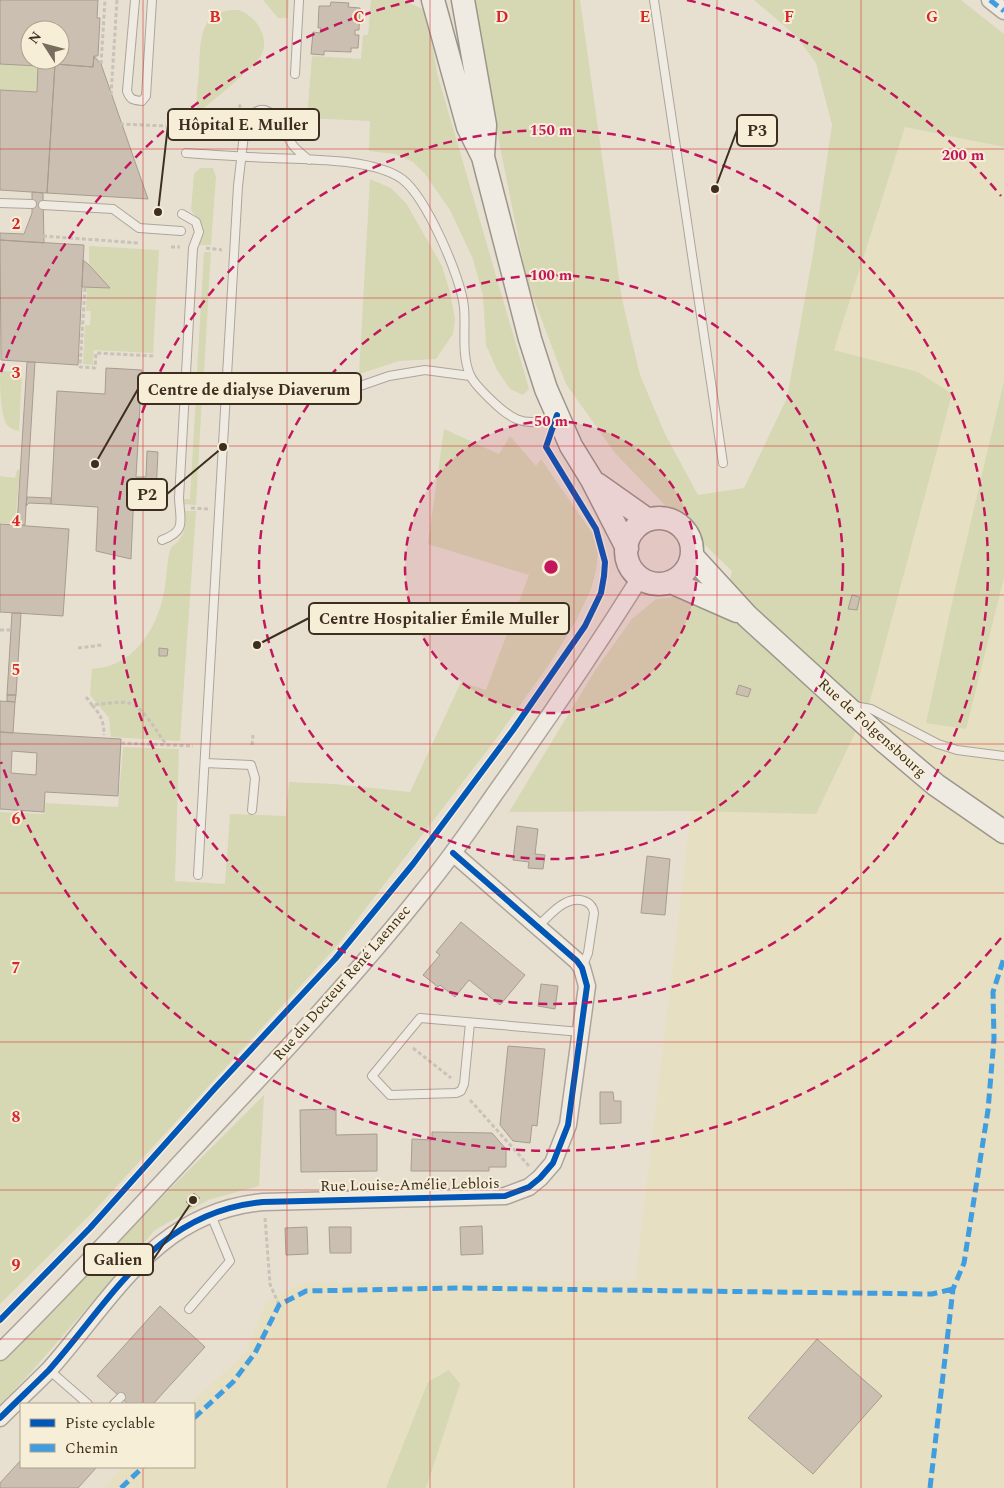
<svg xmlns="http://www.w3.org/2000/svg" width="1004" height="1488" viewBox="0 0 1004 1488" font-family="Spectral,serif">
<rect width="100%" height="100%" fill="#e7e0d1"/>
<path fill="#e6dfc2" d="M905 127 1004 147V381L956 585 966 728 1004 578V1488H103L123 1467H194V1404H190L246 1352 266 1302 301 1283 635 1281 691 811 816 814 918 372 834 351Z"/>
<path fill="#d6d7b3" d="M263 0H289L288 18H278Z
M371 0H403L427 11 437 73 529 389 523 395 510 389 497 370 486 345 483 296 473 259 450 210 425 174 413 162 395 154 369 151 370 121 307 118 312 56 361 59 363 35H368Z
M474 0H580L622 299 640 375 665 434 698 495 744 488 787 398 813 254 832 125 816 63 796 36 754 0H961L1004 34V147L905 127 834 350 918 372 952 394 869 704 816 814 691 811 509 812 596 669 632 619 656 599 674 597 694 600 721 614 732 571 683 524 615 453 566 384 527 281 471 3Z
M239 10C256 16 271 38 261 56 255 66 208 106 198 112 195 100 198 85 199 73 201 42 197 9 239 10Z
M0 64 38 66 37 92 0 90Z
M200 168H213L216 177 211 245H199C208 226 201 224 191 210L194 174Z
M370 179 391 188 406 203 442 266 450 292 455 319 453 334 436 359 399 361 359 374Z
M89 246 159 250 153 353 94 350 93 365 83 364 85 325H90L91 311H86L87 287 109 288 89 265Z
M204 252H211L204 372H197Z
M0 371 22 372 19 431C15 430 11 429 8 426 0 418 0 383 0 371Z
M197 379H203L196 505 183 504V499H190Z
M1004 381V578L966 729 926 723 956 585Z
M444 429 499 454 510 436 536 466 541 459 599 543 596 570 591 589 576 621 550 663 496 739 336 947 94 1211 0 1304V812L44 814 46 803 118 807 123 747 179 749 175 881 225 884 230 814 286 816 289 782 335 784 410 792 461 682 486 690 529 575 428 544Z
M20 469 15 524 0 523V476L15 478 17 470Z
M183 511H196L180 741 111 737 109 718 90 695 92 669C99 668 108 667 114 664 144 652 161 616 165 586 167 577 167 556 171 548 173 545 177 543 179 540 186 531 187 521 183 511Z
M264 1095 259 1186 208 1200 155 1230 32 1371 0 1405V1359Z
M449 1370 460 1384 426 1488H386L428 1382Z"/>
<path fill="#cbbfb2" stroke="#a89c90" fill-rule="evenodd" d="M0 0H98L97 18H100L98 56H94L93 67 55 64 47 193 0 190V90L37 92 38 66 0 64ZM30 30H60V60H30Z
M331 2 349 3 348 7 360 8 359 30H355V35H359L358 48H351V52L324 51V55L311 54 313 32 320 33 321 28H318L319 6H330Z
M94 56 101 64 148 199 47 193 55 64 93 67Z
M32 192 43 193 44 243 0 240V233L24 234 32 213Z
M0 240 84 245 78 365 1 360Z
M83 260 89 265 110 288 82 287Z
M27 362H35L25 525H17Z
M106 368 142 370 136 477H146L147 451 158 452 156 493 134 492 131 559 96 551 98 507 51 504 57 391 105 394Z
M27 497 51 498V504L29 503 26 506Z
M0 524 69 529 63 616 0 612Z
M852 595 860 597 857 610 848 609Z
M12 613H21L16 695H7Z
M159 648 168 649 167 656H159Z
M739 685 751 689 748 697 736 694Z
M7 695H16L15 702 7 701Z
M0 701 15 702 13 733 0 732Z
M0 732 121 739 118 796 45 792 44 812 0 809ZM12 751 37 753 36 775 11 773Z
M517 826 538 829 535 854 545 855 543 869 528 868 529 862 513 860Z
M647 856 670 859 665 915 641 913Z
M461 922 525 975 500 1005 469 980 455 997 440 985 438 987 423 975 440 955 436 952Z
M541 984 558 986 555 1009 538 1006Z
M508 1046 545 1049 537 1126 532 1125 530 1143 513 1141 500 1125Z
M600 1092H613L614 1101H621V1123L600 1124Z
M336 1109V1135L377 1134V1171L301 1172 300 1110Z
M432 1132 492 1133 506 1149V1167H489V1171H411L412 1139 432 1140Z
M194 1193 200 1198 191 1207 186 1202Z
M482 1226 483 1254 461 1255 460 1227Z
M307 1227 308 1254 286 1255 285 1228Z
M329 1227H351V1253H330Z
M160 1306 205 1347 153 1404H128L97 1376Z
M817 1339 882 1396 813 1474 748 1418Z
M21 1460V1467H95L96 1468 78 1488H0V1483Z"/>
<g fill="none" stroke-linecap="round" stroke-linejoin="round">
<defs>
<path id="lane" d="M135 0 127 91C130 100 133 100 142 101L146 96 152 0
M654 0 723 463
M295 74 299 0
M186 153C215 155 244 157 273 158 309 160 372 158 402 179 426 197 461 277 464 307 466 329 461 354 470 375 473 382 481 390 486 395 508 417 524 431 555 416
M0 203 32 204
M43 205 113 209 139 228 181 231
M274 377 304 378 320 383 360 386 389 376 425 370 470 376
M162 540C187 531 180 521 179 498L193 248 199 232 196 222 182 214
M854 706 871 709 938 744 957 750 1004 756
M205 763 251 765 255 778 252 810
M198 875 238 186 245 126C265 88 280 126 292 144 296 150 303 155 309 160
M538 926C546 919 555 908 565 903 576 897 592 899 594 913L588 953 582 968
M470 1023 464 1084 461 1091 456 1093 390 1095 372 1076 420 1018 581 1032
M189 1309 230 1261 211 1215
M49 1370 88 1404
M114 1404 121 1397"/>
<path id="street" d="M990 0 1004 11
M0 1352C67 1286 131 1216 195 1147 273 1064 353 979 424 890 450 859 473 825 496 792 546 722 594 651 640 578
M0 1418C16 1402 33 1386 49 1370 113 1298 156 1212 263 1202L505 1196 529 1187 540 1178 553 1163 568 1125 587 986 582 968 577 961 453 853"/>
<path id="secondary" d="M433 0 468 127 483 157 530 339 546 389 571 446 592 480 627 548
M463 0 485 125 483 156
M597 484 648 520
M626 551a33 33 0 1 1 66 0a33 33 0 1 1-66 0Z
M692 556 747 616 884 741 936 785 1004 832
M671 582 737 611"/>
</defs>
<use href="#lane" stroke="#ada599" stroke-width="10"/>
<use href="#street" stroke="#ada599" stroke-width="19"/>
<use href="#secondary" stroke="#9c958a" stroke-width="25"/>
<path stroke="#c8c2b9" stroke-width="3" stroke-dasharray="4 2.5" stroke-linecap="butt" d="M101 64 105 0
M111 95 117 0
M120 124 166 126
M219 124 241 105
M43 236 138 243
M171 247H180
M206 248 222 250
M85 288 80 367 95 368 96 353 155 356
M205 375 214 376
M141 381 151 382
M191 508 208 509
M0 630H11
M78 648 102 645
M86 697 92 705C104 704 118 701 129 703 142 705 158 734 166 744
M92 705C101 715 104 722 104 735
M121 743 193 746
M252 745 253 735
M413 1048 451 1078
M470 1100 529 1166
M265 1218 270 1284 279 1305"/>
<use href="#lane" stroke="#efebe3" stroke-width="8"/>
<use href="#street" stroke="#efebe3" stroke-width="16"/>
<use href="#secondary" stroke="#efebe3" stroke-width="22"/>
<path stroke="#3f9de0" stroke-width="5" stroke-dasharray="10 5" stroke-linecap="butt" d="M990 0 1004 11
M194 1418 233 1382 255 1353 279 1305 306 1291 458 1288 932 1294 953 1289
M121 1488 143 1467
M930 1488 953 1289 964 1263 988 1110 994 1039 993 992 1004 958"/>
<defs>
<path id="cycleway" d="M0 1320 90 1228 216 1087 335 959 413 864 513 730 585 626 601 593 604 576 605 562 596 529 546 447 557 415
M0 1418C16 1402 33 1386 49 1370 113 1298 156 1212 263 1202L505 1196 529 1187 540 1178 553 1163 568 1125 587 986 582 968 577 961 453 853"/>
</defs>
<use href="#cycleway" stroke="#f7eed8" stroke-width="9"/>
<use href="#cycleway" stroke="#0057b8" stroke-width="6"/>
</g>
<path fill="none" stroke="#d62828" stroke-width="1" stroke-opacity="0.55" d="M143 0V1404M287 0V1488M430 0V1488M574 0V1488M717 0V1488M861 0V1488M0 149H1004M0 298H1004M0 446H1004M0 595H1004M0 744H1004M0 893H1004M0 1042H1004M0 1190H1004M0 1339H1004M143 1467V1488"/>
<circle cx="551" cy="567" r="146" fill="#c2185b" fill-opacity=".12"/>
<g fill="none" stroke="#c2185b" stroke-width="2.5" stroke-dasharray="9 6">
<circle cx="551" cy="567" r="146"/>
<circle cx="551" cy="567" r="292"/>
<circle cx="551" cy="567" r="437"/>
<path d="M1001 938A583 583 0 0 1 1 762M1 372A583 583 0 0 1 415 0M687 0A583 583 0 0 1 1001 196"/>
</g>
<g text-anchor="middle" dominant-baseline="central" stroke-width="4" stroke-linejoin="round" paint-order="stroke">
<g font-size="15" fill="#3d2e20" stroke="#f7eed8">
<text transform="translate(872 728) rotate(42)">Rue de Folgensbourg</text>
<text transform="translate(342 983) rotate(-49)">Rue du Docteur René Laennec</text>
<text transform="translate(410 1185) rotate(-1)">Rue Louise-Amélie Leblois</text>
</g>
</g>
<g font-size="16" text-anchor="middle" font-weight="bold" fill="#d62828" stroke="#f7eed8" stroke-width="4" stroke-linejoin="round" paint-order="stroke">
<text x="215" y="22">B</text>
<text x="359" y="22">C</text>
<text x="502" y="22">D</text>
<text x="645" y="22">E</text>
<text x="789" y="22">F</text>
<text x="932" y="22">G</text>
<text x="16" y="229">2</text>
<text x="16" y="378">3</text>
<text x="16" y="526">4</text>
<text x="16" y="675">5</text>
<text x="16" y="824">6</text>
<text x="16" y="973">7</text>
<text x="16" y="1122">8</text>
<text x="16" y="1270">9</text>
</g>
<circle cx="551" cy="567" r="8" fill="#c2185b" stroke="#f7eed8" stroke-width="2.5"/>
<g font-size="15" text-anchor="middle" font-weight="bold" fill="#c2185b" stroke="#f7eed8" stroke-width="4" stroke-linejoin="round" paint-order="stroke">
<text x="551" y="135">150 m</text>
<text x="963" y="160">200 m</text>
<text x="551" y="280">100 m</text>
<text x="551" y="426">50 m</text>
</g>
<path fill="none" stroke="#3d2e20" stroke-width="2" d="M158 212L168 125M715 189L737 130M95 464L138 389M223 447L167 494M257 645L309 618M193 1200L153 1260"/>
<g fill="#3d2e20" stroke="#f7eed8" stroke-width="2">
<circle cx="158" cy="212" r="5"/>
<circle cx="715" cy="189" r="5"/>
<circle cx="95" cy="464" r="5"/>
<circle cx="223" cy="447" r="5"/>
<circle cx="257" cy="645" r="5"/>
<circle cx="193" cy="1200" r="5"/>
</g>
<g fill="#f7eed8" stroke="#3d2e20" stroke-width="2">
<rect x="168" y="109" width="151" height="31" rx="5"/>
<rect x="737" y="115" width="40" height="31" rx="5"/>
<rect x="138" y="373" width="223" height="31" rx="5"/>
<rect x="127" y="479" width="40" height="31" rx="5"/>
<rect x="309" y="603" width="260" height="31" rx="5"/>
<rect x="84" y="1244" width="69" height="31" rx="5"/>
</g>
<g font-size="16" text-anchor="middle" font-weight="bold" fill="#3d2e20">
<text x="243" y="130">Hôpital E. Muller</text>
<text x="757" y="136">P3</text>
<text x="249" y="395">Centre de dialyse Diaverum</text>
<text x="147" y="500">P2</text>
<text x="439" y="624">Centre Hospitalier Émile Muller</text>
<text x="118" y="1265">Galien</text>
</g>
<rect x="20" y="1403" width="175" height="65" fill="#f7eed8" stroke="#ada18e"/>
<rect x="30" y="1419" width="25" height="8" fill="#0057b8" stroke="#ada18e"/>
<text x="65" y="1428" font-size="15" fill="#3d2e20">Piste cyclable</text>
<rect x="30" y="1444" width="25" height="8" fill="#3f9de0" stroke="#ada18e"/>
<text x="65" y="1453" font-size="15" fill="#3d2e20">Chemin</text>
<g transform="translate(45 45) rotate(306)"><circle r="24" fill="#f7eed8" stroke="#ada18e"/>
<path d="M0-4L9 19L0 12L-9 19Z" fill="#786c5e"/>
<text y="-8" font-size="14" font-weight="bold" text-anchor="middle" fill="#3d2e20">N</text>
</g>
</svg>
